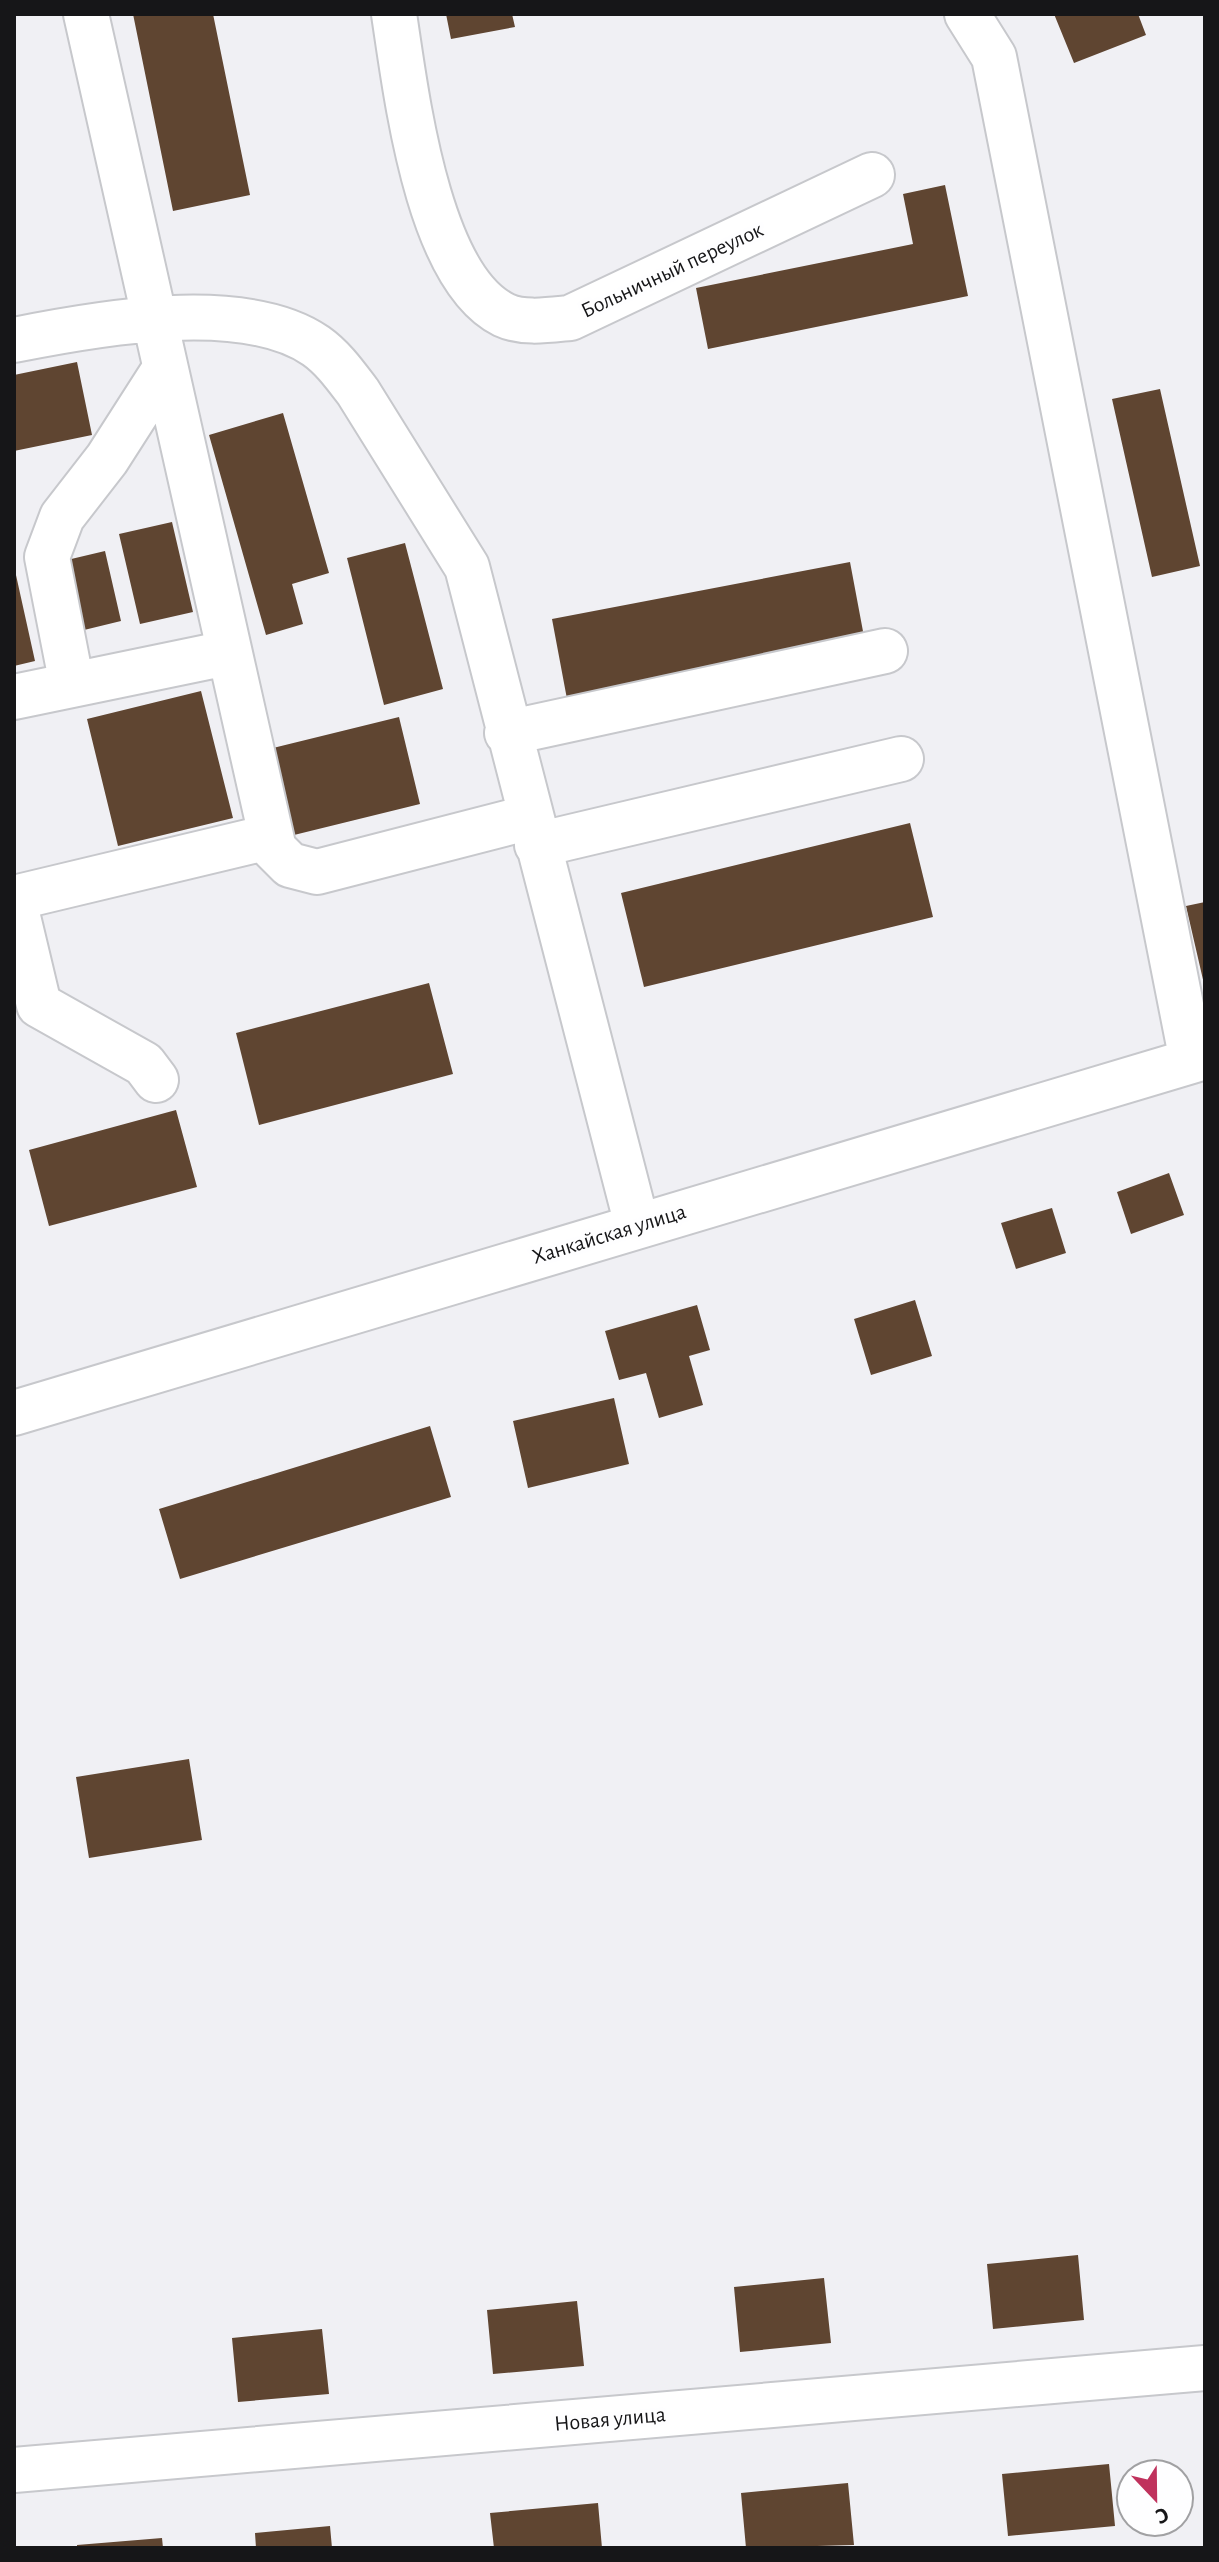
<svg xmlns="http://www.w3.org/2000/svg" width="1219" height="2562" viewBox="0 0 1219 2562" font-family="'Alegreya Sans',sans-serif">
<rect width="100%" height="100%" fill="#f0f0f4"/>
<path fill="#5f4531" d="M133 14H213L250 195 173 211Z
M446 14H512L515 27 451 39Z
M1054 14H1138L1146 35 1074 63Z
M945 185 968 296 708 349 696 288 913 244 903 194Z
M77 362 92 435 14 451V375Z
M1160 389 1200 566 1152 577 1112 399Z
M283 413 329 573 292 584 303 624 266 635 209 435Z
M172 522 193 612 140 624 119 534Z
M405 543 443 689 384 705 347 558Z
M105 551 121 621 84 630 67 560Z
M850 562 865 642 567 699 552 619Z
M14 566 35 661 14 666Z
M201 691 233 818 118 846 87 719Z
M399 717 420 804 294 835 273 748Z
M910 823 933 917 644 987 621 893Z
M1205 902V984H1204L1186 906Z
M429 983 453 1074 259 1125 236 1033Z
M176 1110 197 1187 49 1226 29 1150Z
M1169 1173 1184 1215 1131 1234 1117 1192Z
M1052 1208 1066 1253 1016 1269 1001 1223Z
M915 1300 932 1356 871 1375 854 1319Z
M697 1305 710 1350 689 1356 703 1405 659 1418 646 1373 619 1380 605 1331Z
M614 1398 629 1464 528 1488 513 1421Z
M430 1426 451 1497 180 1579 159 1509Z
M189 1759 202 1840 89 1858 76 1777Z
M1078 2255 1084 2320 993 2329 987 2264Z
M824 2278 831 2343 740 2352 734 2287Z
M577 2301 584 2366 493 2374 487 2310Z
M322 2329 329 2394 238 2402 232 2338Z
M1109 2464 1115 2526 1008 2536 1002 2474Z
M848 2483 854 2545 746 2548 741 2493Z
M598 2503 602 2548H494L490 2513Z
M330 2526 332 2548H256L255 2533Z
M162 2538 163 2548H77V2545Z"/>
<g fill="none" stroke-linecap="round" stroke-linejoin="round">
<defs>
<path id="minor" d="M86 14 274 849 290 865 317 872 530 817
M394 14C406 92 427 277 504 315 523 324 549 320 570 318L872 175
M967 14 994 57 1192 1061
M14 340C94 324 244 296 316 346 333 358 345 375 358 392L467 567 637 1225
M72 685 47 557 62 517 107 459 164 370
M14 697 227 653
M507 733 885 651
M537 845 901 759
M14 898 269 837
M14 900 39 1005 144 1064 156 1080
M14 1413 1205 1057
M14 2470 1205 2368"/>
</defs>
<use href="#minor" stroke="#c7c8cc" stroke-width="48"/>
<use href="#minor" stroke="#fff" stroke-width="44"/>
</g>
<g text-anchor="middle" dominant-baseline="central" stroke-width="8" stroke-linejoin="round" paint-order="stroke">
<g font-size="22" fill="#161618" stroke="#fefeff">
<text transform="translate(672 270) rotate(-25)">Больничный переулок</text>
<text transform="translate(609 1234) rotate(-17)">Ханкайская улица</text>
<text transform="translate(610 2419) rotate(-5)">Новая улица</text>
</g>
</g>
<rect width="1219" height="2562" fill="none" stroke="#161618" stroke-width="32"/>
<g transform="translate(1155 2498) rotate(158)"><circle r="38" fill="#fefeff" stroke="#a1a1a3" stroke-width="2"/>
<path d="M0-6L14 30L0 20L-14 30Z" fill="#c0325d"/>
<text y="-12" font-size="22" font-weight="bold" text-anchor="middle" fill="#161618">С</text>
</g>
</svg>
